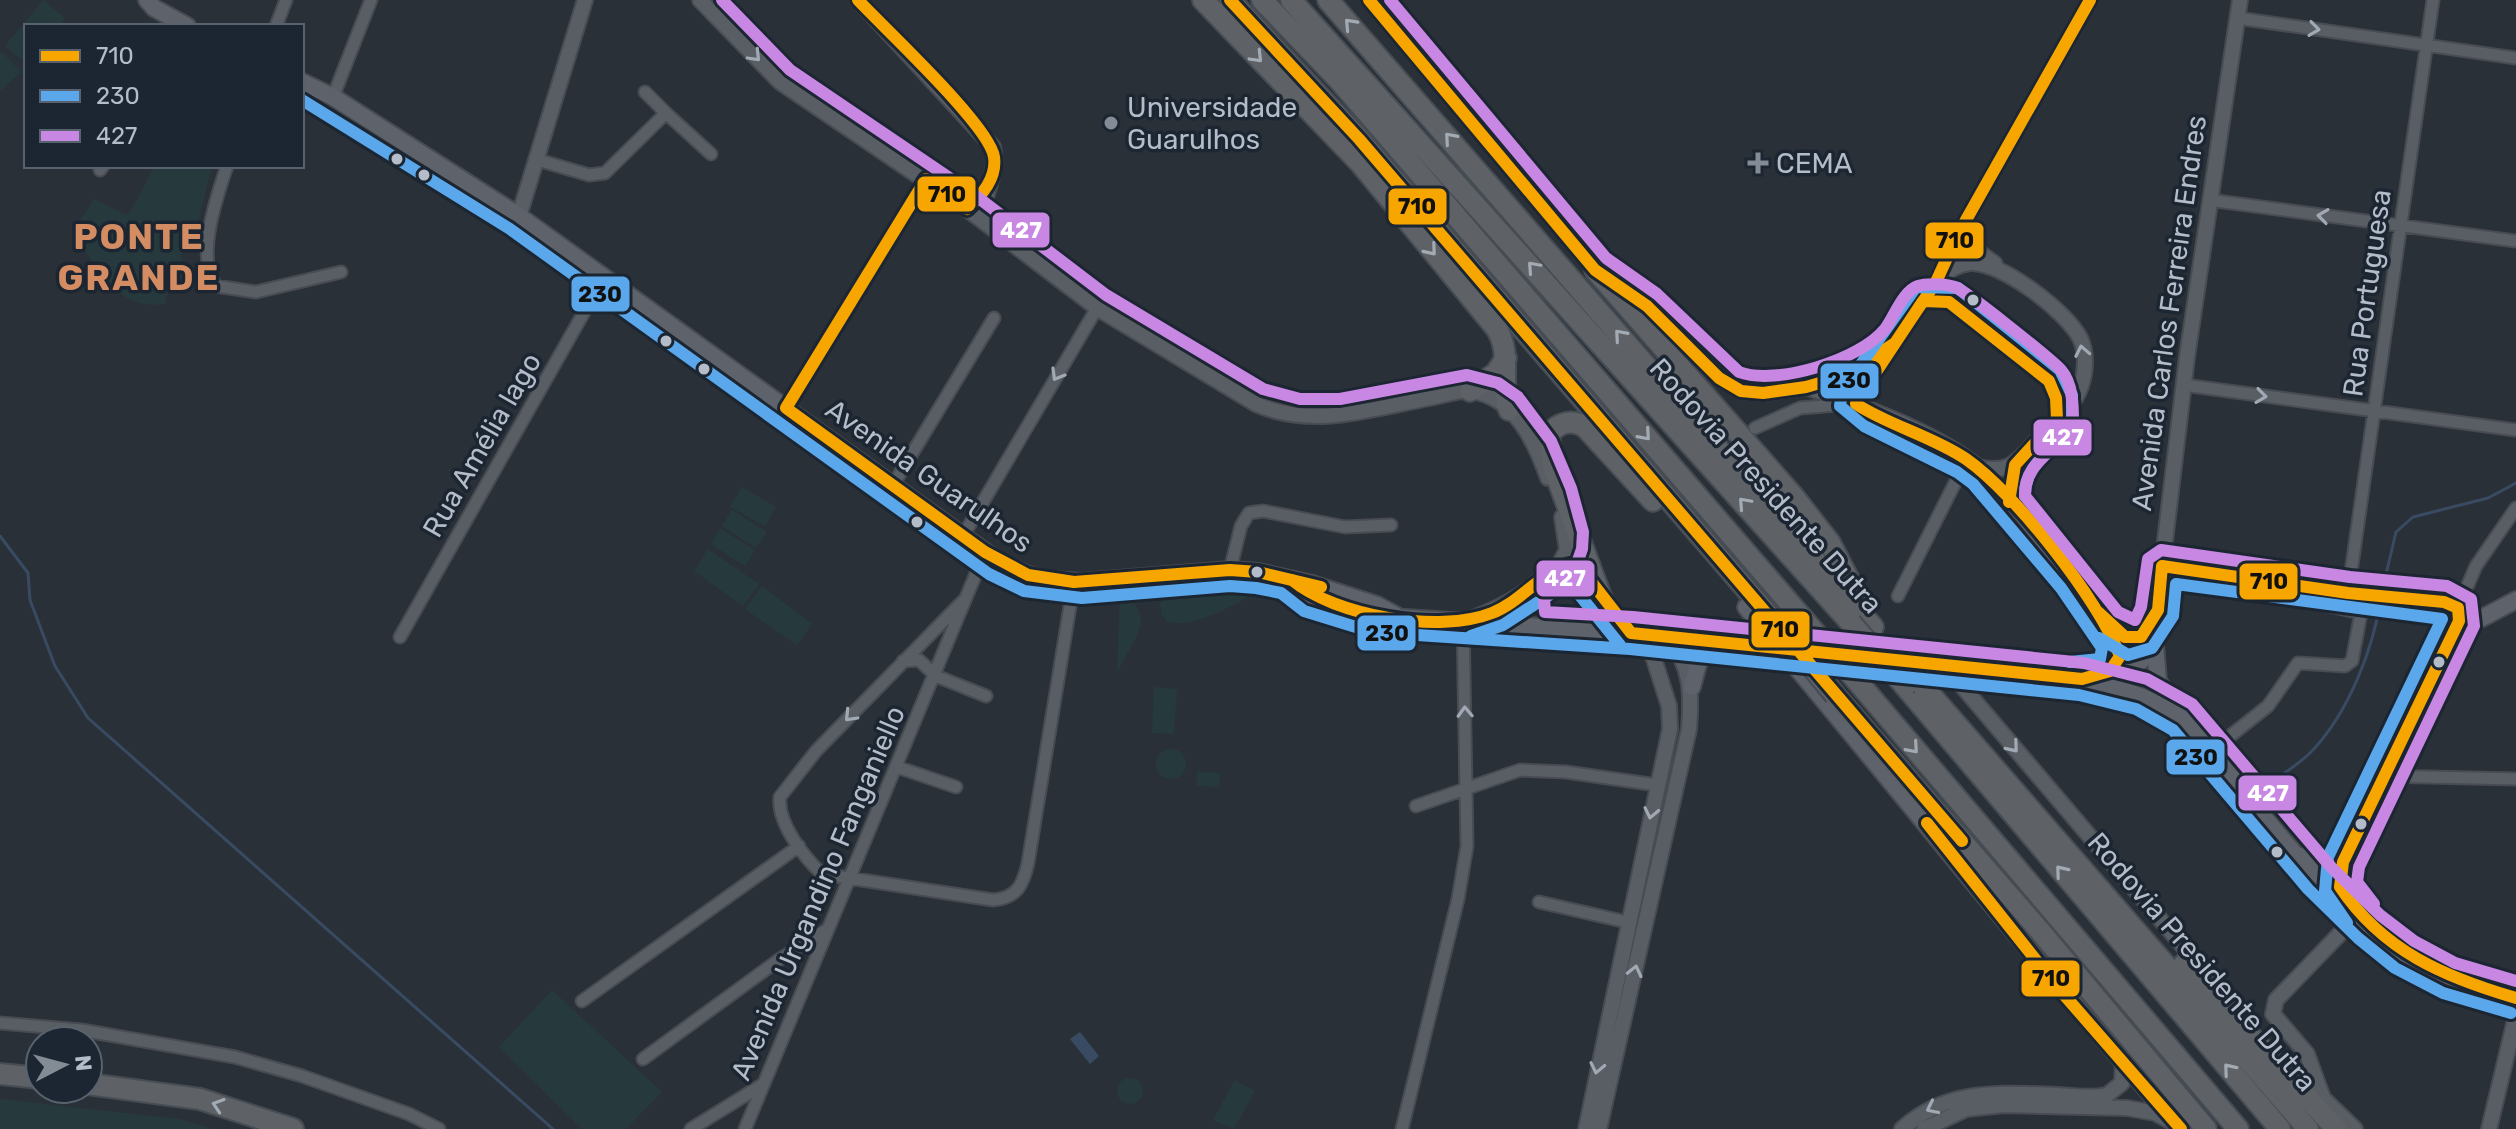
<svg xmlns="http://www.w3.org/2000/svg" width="2516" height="1129" viewBox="0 0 2516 1129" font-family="Rubik,sans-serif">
<rect width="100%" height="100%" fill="#2a3037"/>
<path fill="#263a3d" d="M43 0 65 18 58 26H26V63L5 46Z
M2 52 21 72 0 91V53Z
M155 166H212L193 243 181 254 184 276 169 286 165 304C113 311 99 266 72 232L94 199 126 215C136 208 146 179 155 166Z
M742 487 776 507 765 526 730 507Z
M732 510 767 532 756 548 722 526Z
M720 528 755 550 745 566 711 544Z
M708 549 759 584 743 606 694 571Z
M762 586 812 624 797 645 745 609Z
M1260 587C1244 603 1191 629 1168 622L1161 614 1160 597Z
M1120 592C1162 618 1129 642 1117 674Z
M1154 687 1177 689 1174 734 1152 733Z
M1156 764a15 15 0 1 1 30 0a15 15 0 1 1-30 0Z
M1197 772 1220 773 1219 787 1197 786Z
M552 990 662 1092 626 1129H582L499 1047Z
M1117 1091a13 13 0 1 1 26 0a13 13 0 1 1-26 0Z
M1235 1080 1255 1091 1234 1129 1213 1120Z
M0 1099 179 1119 214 1129H0Z"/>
<path fill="#384b62" d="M1080 1032 1099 1056 1090 1064 1070 1039Z"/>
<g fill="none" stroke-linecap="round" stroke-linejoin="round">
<path stroke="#384b62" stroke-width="3" d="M0 536 28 573 30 600 55 666 88 718 553 1129
M2383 587 2396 532 2413 517 2488 498 2516 483
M2263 788C2279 776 2299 765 2313 750 2349 711 2373 650 2381 598"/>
<path stroke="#3f454d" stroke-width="16" stroke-dasharray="16 8" stroke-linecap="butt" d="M1795 652 1945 666"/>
<defs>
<path id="minor" d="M2237 18 2516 58
M276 26 286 0
M645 92 666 113
M333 97 371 0
M538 160 589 175 605 173 666 113 711 154
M227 166C217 196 195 258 216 286L256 292 341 272
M100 170 103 166
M2209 200 2516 241
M2184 385 2516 430
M786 408 926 179
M1755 428 1800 408 1848 404
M893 485 994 318
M963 536 1097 308
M1230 570 1241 526 1249 513 1263 511 1345 527 1391 525
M2348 593 2433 0
M1898 596 1967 459
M963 601 816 751 780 797C777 823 804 857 822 874L993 900C1017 898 1023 885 1028 863L1074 582
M2458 608 2476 566 2516 508
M400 637 604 277
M903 661 919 660 936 676 986 696
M2211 751 2268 706 2298 663 2345 666 2352 661 2361 613 2321 604V589
M897 767 956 787
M2384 776 2516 779
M1416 806 1520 770 1566 772 1657 785
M1539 902 1627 922
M582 1001 799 846
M0 1023 81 1030 235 1057 302 1076 409 1114 439 1129
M643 1059 780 959 828 929
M691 1129 762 1085
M745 1129 985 552
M1402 1129 1458 899 1467 846 1463 620"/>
<path id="tertiary" d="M700 0 780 82 967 209 1097 308 1256 404C1313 429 1371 409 1429 398 1442 396 1459 389 1472 391 1516 398 1535 442 1548 478
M858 0 993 147C999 170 984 194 981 219
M1369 0 1595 270 1647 306 1719 378 1741 391 1763 393 1806 387 1844 376 1895 343 1936 282 1957 236 2090 0
M519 216 585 0
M1957 236 1995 264
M1939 279C1948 270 1958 264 1971 263 2002 262 2066 311 2080 338 2087 352 2086 371 2081 386 2074 407 2054 422 2039 438 2018 460 2011 475 1978 467
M1806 387C1863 406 1956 438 1996 484 2021 512 2044 545 2068 575 2087 599 2116 624 2120 656L2115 668 2105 675
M1856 404 1857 393 1888 353
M2162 566 2187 357 2240 0
M1557 568 1567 550 1562 517
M2111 626 2125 637 2136 639 2149 627 2158 610
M1945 666 2222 992
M2355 907 2340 887 2343 862 2459 621
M2301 1077 2355 1129
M2323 1098 2307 1054 2273 1014 2276 1000 2357 916
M1586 1129 1670 729 1669 706 1653 656 1631 633
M1599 1129 1689 729C1692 692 1691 668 1669 637
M1902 1129C1947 1088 2000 1093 2057 1095 2073 1096 2091 1099 2107 1095L2122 1083 2123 1063
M1924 1129 1966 1109 2004 1105 2127 1108 2155 1113 2172 1122
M2489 1129 2516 1016"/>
<path id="secondary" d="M147 0 154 8 187 26
M302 82 333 97 519 216 963 536 998 561 1028 575 1049 580 1083 582 1230 570 1258 572 1312 584 1377 605 1397 616
M1292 580 1310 596 1375 616 1631 633 1775 650
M1746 607C1892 780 2032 959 2181 1129
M1474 619C1493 611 1512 603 1529 590 1545 578 1566 551 1586 574 1603 593 1610 616 1631 633
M2155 645 2158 681 2178 712
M1945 666C2027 674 2110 672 2183 717 2244 790 2328 909 2408 957 2442 977 2478 988 2516 998
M2095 677C2171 666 2156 629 2162 566L2451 603 2458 608 2459 621 2482 618 2516 600
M1692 687 1698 664 1712 642
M2301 856 2312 862H2343"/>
<path id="motorway" d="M1203 0 1361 164 1496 328C1513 354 1499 382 1509 410
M1230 0 1359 139 1783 632
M1262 0 1338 79 1811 628
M1291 0 1851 623
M1328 0 1873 627
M1595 270 1794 497 1830 543 1861 603
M1470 391 1496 373 1506 358
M1603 602 1553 467 1549 435C1558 422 1572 419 1585 427L1653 501
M1905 686 2280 1129
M1923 686 2308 1129
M1863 688 2238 1129
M1835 695 2041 932 2206 1129
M2184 964 2336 1129
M0 1074 40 1078
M88 1084 200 1099 293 1129"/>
</defs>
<use href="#minor" stroke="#484c52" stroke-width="15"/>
<use href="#tertiary" stroke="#484c52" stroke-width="18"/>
<use href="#secondary" stroke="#484c52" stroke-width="20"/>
<use href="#motorway" stroke="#464c53" stroke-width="24"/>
<use href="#minor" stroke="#595e65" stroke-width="11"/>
<use href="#tertiary" stroke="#595e65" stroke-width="14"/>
<use href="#secondary" stroke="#5e626a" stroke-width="16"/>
<use href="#motorway" stroke="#5e6165" stroke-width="20"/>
<defs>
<path id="motorway-bridge" d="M1851 623 1905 686
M1811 628 1863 688
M1783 632 1835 695
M1900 659 1923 686"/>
</defs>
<use href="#motorway-bridge" stroke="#464c53" stroke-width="24" stroke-linecap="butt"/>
<use href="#motorway-bridge" stroke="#5e6165" stroke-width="20"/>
<defs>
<path id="bus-1" d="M858 0C884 28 990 126 994 157 997 178 982 195 967 209L926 179 786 408 985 552 1028 575 1074 582 1230 570 1258 572 1321 587
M1230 0 1359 139 1962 841
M1369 0 1595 270 1647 306 1719 378 1741 391 1763 393 1806 387 1844 376 1895 343 1936 282 1957 236 2090 0
M1923 301 1949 302 2049 381 2056 398 2057 419 2015 465 2009 502
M1292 580C1335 616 1439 634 1492 613 1521 602 1539 573 1570 565L1586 575 1631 633 2082 679 2110 671 2120 656C2099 600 2015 493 1966 459 1932 436 1890 426 1856 404L1857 393 1878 369 1923 301
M2098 612 2125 637H2141L2158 610 2162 566 2348 593 2444 602 2458 608 2459 621 2343 862 2340 887C2383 951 2444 977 2516 998
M1927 823 2059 989 2181 1129"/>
<path id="bus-2" d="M302 100 510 229 989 574 1024 591 1082 598 1230 586 1256 588 1281 593 1304 611 1372 632 1630 649 2079 695 2136 709 2173 730 2308 889 2358 938 2395 968 2443 993 2511 1013
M2025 496C2024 462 2057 450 2072 424V395L2060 370 1958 288 1916 287 1842 391 1840 406 1864 426 1957 472 1973 484 2061 588 2102 648 2100 659 2070 662
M1471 636 1503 625 1569 582 1620 645
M2099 638 2128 655 2152 648 2173 616 2176 584 2442 619 2328 857 2325 891 2347 923"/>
<path id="bus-3" d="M722 0 790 70 976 196 1106 295 1263 389 1300 399H1340L1467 375 1498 383 1518 397 1551 441 1571 488 1583 532 1582 549 1575 569 1544 599 1545 612 1633 617 2084 663 2147 679 2192 704 2331 867 2380 915 2414 941 2455 963 2516 981
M1390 0 1606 258 1657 294 1739 372C1776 386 1860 360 1885 329 1894 317 1903 291 1918 286 1927 283 1946 284 1955 287 1966 291 2051 359 2061 370 2073 384 2073 406 2073 423 2059 451 2024 460 2025 496L2118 612 2135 620 2141 607 2148 559 2161 550 2350 577 2447 586 2471 599 2474 626 2359 867 2357 882 2374 904"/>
</defs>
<use href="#bus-1" stroke="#1c2632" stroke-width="18"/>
<use href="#bus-2" stroke="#1c2632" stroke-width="18"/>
<use href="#bus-3" stroke="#1c2632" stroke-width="18"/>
<use href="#bus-1" stroke="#f7a600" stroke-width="12"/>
<use href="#bus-2" stroke="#5aa8eb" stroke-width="12"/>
<use href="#bus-3" stroke="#c787e3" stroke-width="12"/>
</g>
<defs><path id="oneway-chevron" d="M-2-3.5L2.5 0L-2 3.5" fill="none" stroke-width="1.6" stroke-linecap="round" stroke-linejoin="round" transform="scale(2)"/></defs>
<g stroke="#a2aab4">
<use href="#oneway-chevron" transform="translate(1350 24) rotate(-133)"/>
<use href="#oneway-chevron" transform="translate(1257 57) rotate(46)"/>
<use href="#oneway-chevron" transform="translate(1450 138) rotate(-131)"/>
<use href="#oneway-chevron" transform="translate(1431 250) rotate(50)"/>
<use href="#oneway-chevron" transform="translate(1533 267) rotate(-132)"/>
<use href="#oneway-chevron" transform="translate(1620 335) rotate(-131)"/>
<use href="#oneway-chevron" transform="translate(1645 435) rotate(49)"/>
<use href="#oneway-chevron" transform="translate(1744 503) rotate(-132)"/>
<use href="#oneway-chevron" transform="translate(1913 748) rotate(49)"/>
<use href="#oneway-chevron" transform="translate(2061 871) rotate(-130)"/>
<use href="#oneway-chevron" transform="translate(2229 1069) rotate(-130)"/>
<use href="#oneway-chevron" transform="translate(218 1105) rotate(-162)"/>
</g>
<g stroke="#a1a9b4">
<use href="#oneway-chevron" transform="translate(2314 29) rotate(8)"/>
<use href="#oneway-chevron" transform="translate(755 56) rotate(46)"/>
<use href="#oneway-chevron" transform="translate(2323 216) rotate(-172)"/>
<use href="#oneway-chevron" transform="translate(2082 351) rotate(-101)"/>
<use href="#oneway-chevron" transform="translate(1057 375) rotate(120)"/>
<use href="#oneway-chevron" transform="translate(2261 396) rotate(8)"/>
<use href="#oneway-chevron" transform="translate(1465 712) rotate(-92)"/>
<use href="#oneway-chevron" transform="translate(850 716) rotate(134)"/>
<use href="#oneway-chevron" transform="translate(2013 747) rotate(50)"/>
<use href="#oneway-chevron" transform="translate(1651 813) rotate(102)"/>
<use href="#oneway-chevron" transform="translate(1635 971) rotate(-77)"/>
<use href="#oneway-chevron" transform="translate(1597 1068) rotate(102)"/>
<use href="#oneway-chevron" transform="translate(1932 1108) rotate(154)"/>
</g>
<g fill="#838b95" stroke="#1c2632" stroke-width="3">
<circle cx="1111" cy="123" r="8"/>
<path d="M1754 151h8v8h8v8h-8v8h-8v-8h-8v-8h8z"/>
</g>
<g fill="#b3bcc8" stroke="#1c2632" stroke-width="3">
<circle cx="397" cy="159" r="7"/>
<circle cx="424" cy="175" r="7"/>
<circle cx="1973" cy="300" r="7"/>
<circle cx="666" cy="341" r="7"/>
<circle cx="704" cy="369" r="7"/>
<circle cx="917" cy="522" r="7"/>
<circle cx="1257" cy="572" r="7"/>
<circle cx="2439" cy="662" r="7"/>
<circle cx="2361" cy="824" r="7"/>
<circle cx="2277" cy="852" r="7"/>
</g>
<g text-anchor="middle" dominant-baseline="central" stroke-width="7" stroke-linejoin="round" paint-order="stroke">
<g font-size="28" fill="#b3bcc8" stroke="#1c2632" text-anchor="start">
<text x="1127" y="107">Universidade<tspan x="1127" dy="32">Guarulhos</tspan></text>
<text x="1776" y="163">CEMA</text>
</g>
<g font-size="28" fill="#b3bcc8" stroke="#1c2632">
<text transform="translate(2367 293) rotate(-82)">Rua Portuguesa</text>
<text transform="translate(2169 313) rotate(-82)">Avenida Carlos Ferreira Endres</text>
<text transform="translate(482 445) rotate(-60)">Rua Amélia lago</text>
<text transform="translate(929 476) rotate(35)">Avenida Guarulhos</text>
<text transform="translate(1766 486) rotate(48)">Rodovia Presidente Dutra</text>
<text transform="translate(818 893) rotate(-67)">Avenida Urgandino Fanganiello</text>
<text transform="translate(2202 962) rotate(49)">Rodovia Presidente Dutra</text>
</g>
<g font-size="36" font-weight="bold" letter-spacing="2" fill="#d48d63" stroke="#1c2632">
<text x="139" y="236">PONTE<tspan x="139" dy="41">GRANDE</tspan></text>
</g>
</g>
<g stroke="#1c2632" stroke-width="3">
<rect x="916" y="175" width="61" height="38" rx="8" fill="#f7a600"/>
<rect x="1387" y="187" width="61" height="39" rx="8" fill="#f7a600"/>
<rect x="991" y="211" width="60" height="38" rx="8" fill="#c787e3"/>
<rect x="1924" y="221" width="61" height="39" rx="8" fill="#f7a600"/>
<rect x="570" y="275" width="61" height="38" rx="8" fill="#5aa8eb"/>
<rect x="1819" y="362" width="61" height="38" rx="8" fill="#5aa8eb"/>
<rect x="2032" y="418" width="61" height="39" rx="8" fill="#c787e3"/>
<rect x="1535" y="559" width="61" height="39" rx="8" fill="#c787e3"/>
<rect x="2238" y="562" width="61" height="39" rx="8" fill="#f7a600"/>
<rect x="1750" y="610" width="61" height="39" rx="8" fill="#f7a600"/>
<rect x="1356" y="614" width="61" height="38" rx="8" fill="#5aa8eb"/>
<rect x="2165" y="738" width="61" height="38" rx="8" fill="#5aa8eb"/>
<rect x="2237" y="774" width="61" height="38" rx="8" fill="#c787e3"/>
<rect x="2020" y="959" width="61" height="39" rx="8" fill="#f7a600"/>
</g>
<g font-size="22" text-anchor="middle" font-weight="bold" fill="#fff">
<text x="1021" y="238">427</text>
<text x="2063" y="445">427</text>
<text x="1565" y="586">427</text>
<text x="2268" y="801">427</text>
</g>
<g font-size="22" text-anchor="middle" font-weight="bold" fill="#111">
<text x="947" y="202">710</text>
<text x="1417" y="214">710</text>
<text x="1955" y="248">710</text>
<text x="600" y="302">230</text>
<text x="1849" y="388">230</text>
<text x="2269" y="589">710</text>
<text x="1780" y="637">710</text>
<text x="1387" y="641">230</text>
<text x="2196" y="765">230</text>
<text x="2051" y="986">710</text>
</g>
<rect x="24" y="24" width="280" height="144" fill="#1c2632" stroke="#58626e" stroke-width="2"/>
<rect x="40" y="50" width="40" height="12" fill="#f7a600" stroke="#58626e" stroke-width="2"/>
<text x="96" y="64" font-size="24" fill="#b3bcc8">710</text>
<rect x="40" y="90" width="40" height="12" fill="#5aa8eb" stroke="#58626e" stroke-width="2"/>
<text x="96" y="104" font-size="24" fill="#b3bcc8">230</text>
<rect x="40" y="130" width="40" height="12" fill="#c787e3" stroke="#58626e" stroke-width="2"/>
<text x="96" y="144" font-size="24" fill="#b3bcc8">427</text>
<g transform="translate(64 1065) rotate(84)"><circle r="38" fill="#1c2632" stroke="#58626e" stroke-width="2"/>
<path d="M0-6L14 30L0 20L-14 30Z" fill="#838b95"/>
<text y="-12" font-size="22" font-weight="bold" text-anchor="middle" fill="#b3bcc8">N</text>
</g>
</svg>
